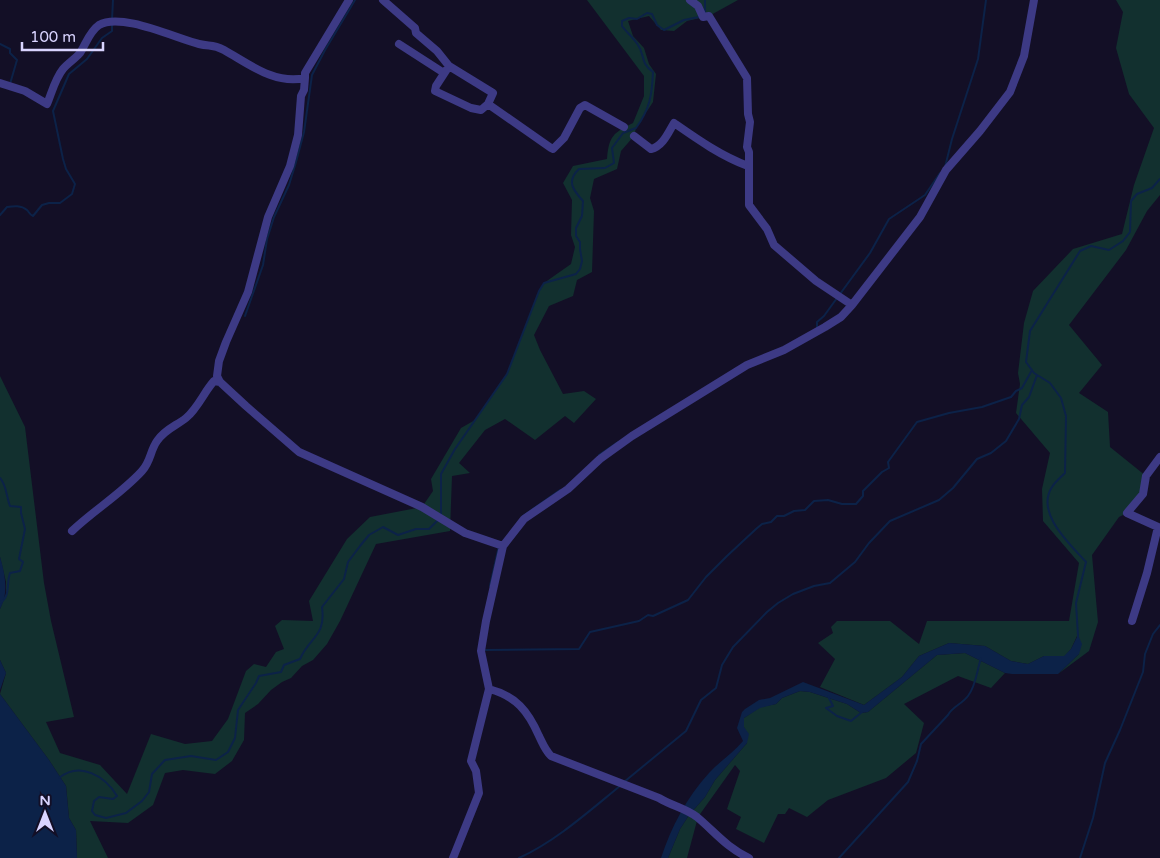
<svg xmlns="http://www.w3.org/2000/svg" width="1160" height="858" viewBox="0 0 1160 858" font-family="'Varela Round',sans-serif">
<rect width="100%" height="100%" fill="#130f26"/>
<path fill="#12302f" d="M587 0H738L709 16 687 21 674 31 661 30 649 16 628 21 633 36 644 48 649 64 656 74 653 102 636 128 634 136 621 151 617 169 594 179 590 198 594 211 592 272 577 280 573 296 549 306 534 335 540 350 563 394 584 391 596 399 574 423 565 416 535 440 505 419 485 430 459 463 470 473 452 476 450 531 376 544 340 621 327 644 313 660 302 666 291 678 282 682 271 690 258 704 245 713 244 740 232 761 215 774 183 770 165 773 153 805 128 823 90 821 108 858H77L76 830 69 818 66 786 49 760 0 694 6 673 0 660V609L6 594V582L0 557V376L25 427 44 583 51 621 74 717 46 722 60 753 100 765 127 794 151 734 185 744 212 741 228 719 246 671 254 664 266 667 276 652 284 649 275 626 282 620 313 621 309 601 347 539 370 517 422 507 433 491 431 479 461 428 475 420 507 374 539 291 544 283 571 264 575 247 571 235 572 200 563 183 573 166 607 159C609 136 613 133 633 123L644 96V76Z
M1116 0H1160V195L1147 211 1126 250 1069 325 1102 365 1079 393 1108 412 1110 447 1146 476 1143 494 1127 513 1119 517 1092 555 1098 622 1089 651 1058 674 1079 654 1077 636 1071 649 1064 657 1044 656 1028 664 1011 661 985 646 949 643 919 656 902 677 864 705 820 687 835 659 818 643 833 633 831 627 837 621H890L919 644 927 621H1069L1079 563 1043 521 1042 489 1050 453 1016 413 1020 384 1018 373 1024 323 1033 291 1073 249 1122 234 1134 185 1154 128 1129 94 1116 48 1123 12Z
M965 653 1005 673 991 688 958 676 904 704 924 723 916 753 886 778 828 800 807 817 789 808 785 814H778L764 843 736 829 741 817 727 809 740 771 735 765 698 817 687 858H668L680 829 689 815 705 797 715 780 747 743 744 727V718L760 707 776 704 782 698 800 691 810 692 847 704 861 713 868 712 937 655Z"/>
<path fill="#0c2248" d="M0 557C5 574 9 593 0 609Z
M1078 635 1082 644 1079 654 1058 674H1012L1005 673 965 653 937 655 868 712 861 713 847 704 810 692 800 691 782 698 776 704 760 708 744 718V727L749 734 747 743 715 780 705 797 689 815 680 829 668 858H661C671 827 687 797 709 773 720 761 733 753 743 741L737 728 742 712 745 709 759 700 770 698 803 682 864 705 902 677 919 656 949 643 985 646 1011 661 1028 664 1044 656H1064L1071 649Z
M0 660 6 673 0 690Z
M0 694 49 760 66 786 69 818 76 830 77 858H0Z"/>
<g fill="none" stroke-linecap="round" stroke-linejoin="round">
<path stroke="#0c2248" stroke-width="2" d="M705 0V14
M112 20 113 0
M0 44 10 49V53L17 60 10 84
M945 167 952 139 978 59 986 0
M0 215 7 207C14 206 21 205 27 210 29 212 30 215 33 216L42 205 49 203H60L72 194 75 184 66 169 63 159 53 111 69 74 87 59 102 38 112 31V25
M840 294 870 253 889 219 925 195 940 173
M245 316 263 265 267 239 274 217 289 185 296 162 304 132 312 75 325 50 355 0
M817 328V322L824 316 837 298
M599 455 618 442
M0 478C7 486 6 496 10 506L21 507V513L25 529 19 559 23 562 20 571 10 573C6 584 11 596 0 603
M441 516V474L455 449 507 374 539 291 544 283 576 274 580 269 582 261 580 249V242L576 236V228L582 216 583 201C573 190 566 181 579 169L605 168 614 163 612 148 623 133 636 128C650 109 652 95 653 72 640 63 645 55 638 45 634 38 627 33 622 26V21L629 18 637 19 647 13 652 14 657 25 664 30 684 20 699 17
M523 516 560 490
M490 586 499 546
M1078 636 1076 603 1086 562C1070 544 1035 513 1052 487 1055 482 1061 477 1065 473L1066 416 1061 398 1050 383 1034 373 1026 362 1030 331 1080 251 1091 246 1109 250 1123 241 1130 232 1131 201 1137 194 1152 188 1160 179
M484 650 579 649 590 632 639 621 648 615 653 616 688 600 706 577 727 556 756 529 762 524 771 522 777 516H784L794 511 805 510 814 501 828 500 842 504H856L863 496V491L882 472 889 468 888 462 917 422 949 413 982 407 1011 397 1016 391 1022 388 1032 370
M828 696 833 706 826 708 837 716 851 721 862 712
M59 778C80 761 105 776 117 796L113 799 99 797 94 801 92 811 95 815 106 818 126 813 142 801 149 792 152 774 165 760 191 756 216 760 228 752 235 738 238 710 256 683 259 676 281 672 284 665 300 659C310 636 326 637 322 607L344 579 348 562 360 546 369 535 383 527 398 535 416 529H429L438 520
M624 782 686 731 701 700 716 688 722 665 733 647 767 612 778 603 793 594 814 586 830 583 855 562 869 543 890 521 939 500 953 488 977 459 991 453 1006 441 1019 419 1022 405 1029 397 1037 375
M519 858C556 841 588 812 620 786
M839 858 908 782 917 761 921 744 948 715C952 707 962 704 968 696 976 686 977 670 981 658
M1080 858 1093 818 1105 763 1120 730 1143 672 1145 654 1153 634 1160 625"/>
<path stroke="#3d3a85" stroke-width="8" d="M383 0 415 28 416 33 437 51 449 66 493 93 488 104 551 148 553 149 564 138 580 108 585 105 624 127
M690 0 698 6 703 17 709 16 747 78 748 114 750 122 747 147 749 152V205L767 229 774 245 816 281 852 305
M399 44 444 73
M449 66 436 86 435 91 471 108 481 110 488 104
M305 78 304 90 301 96 298 135 290 166 268 217 248 292 226 342 219 361 217 376 220 382 246 406 299 452 422 507 465 533 503 546
M0 83 25 91 47 104C52 92 55 79 63 69 68 63 75 59 80 53 86 44 89 32 99 25 121 12 175 38 199 44 210 47 212 43 224 50 249 64 275 85 305 78V73L349 0
M634 136 651 149C663 146 668 133 674 123 697 139 721 156 748 166
M72 531C94 510 121 494 142 471 151 461 150 451 157 441 165 429 176 426 186 418 198 408 204 392 214 381L220 382
M1132 621 1147 573 1158 527 1127 513 1143 494 1146 476 1160 457
M489 689C516 696 528 711 539 736 543 744 545 750 551 756L659 798C672 806 685 808 697 817 716 833 726 847 749 858
M453 858 479 793 476 771 471 761 489 689 481 651 486 621 503 546 524 519 568 489 600 459 632 436 747 365 784 350 825 327 841 317 852 305 920 217 946 170 980 131 1010 92 1024 56 1034 0"/>
</g>
<g transform="translate(45 813)" stroke="#130f26" stroke-width="4" paint-order="stroke">
<path d="M0-4L9 19L0 12L-9 19Z" fill="#d9d4ff"/>
<text y="-8" font-size="14" font-weight="bold" text-anchor="middle" fill="#d9d4ff">N</text>
</g>
<path d="M22 42v8h81v-8" fill="none" stroke="#d9d4ff" stroke-width="2.5"/>
<text x="30" y="42" font-size="15" fill="#d9d4ff" stroke="#130f26" stroke-width="4" paint-order="stroke">100 m</text>
</svg>
